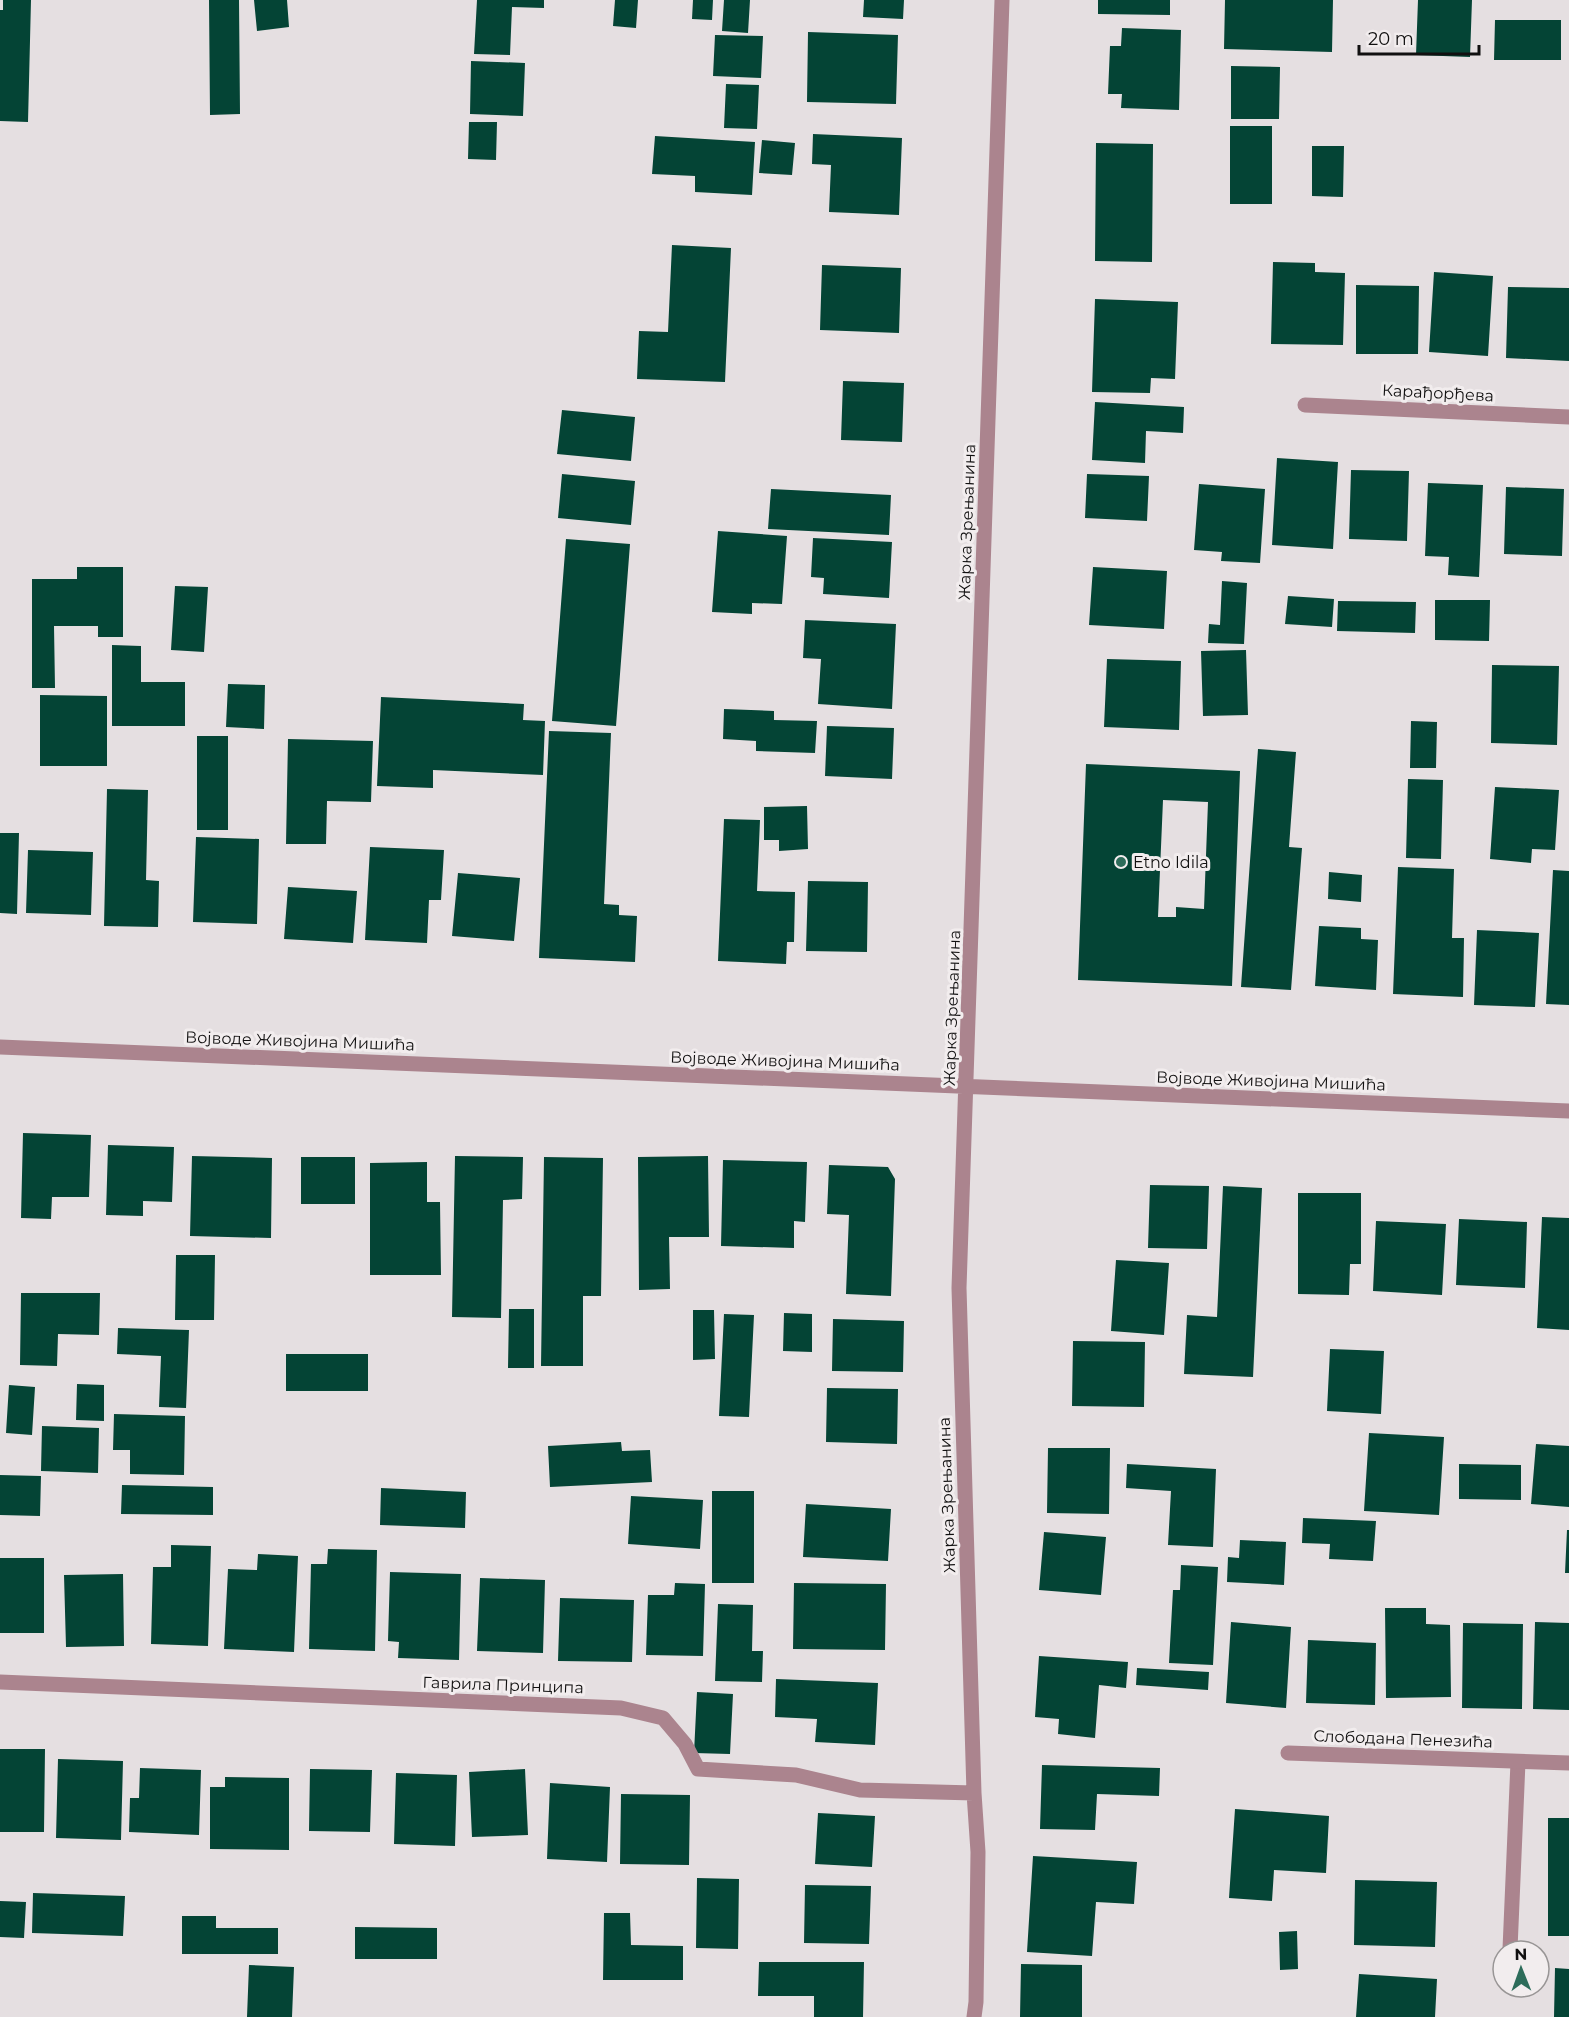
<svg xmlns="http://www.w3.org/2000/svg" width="1569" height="2017" viewBox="0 0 1569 2017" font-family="Montserrat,sans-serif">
<rect width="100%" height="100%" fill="#e5dfe1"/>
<path fill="#044435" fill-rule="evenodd" d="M3 0H31L28 122 0 121V10H3Z
M209 0H239L240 114 210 115Z
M254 0H287L289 27 257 31Z
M477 0H544V8L512 7 510 55 474 54Z
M615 0H638L636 28 613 26Z
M693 0H713L712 20 692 19Z
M724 0H750L748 33 722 31Z
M864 0H904L903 19 863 17Z
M1098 0H1170V15L1098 14Z
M1225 0H1333L1332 52 1224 49Z
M1418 0H1472L1470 57 1416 55Z
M1495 20H1561V60H1494Z
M1122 28 1181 30 1179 110 1121 108 1122 94H1108L1110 46H1121Z
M808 32 898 35 896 104 807 102Z
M715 35 763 36 761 78 713 76Z
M471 61 525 63 523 116 470 114Z
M1231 66 1280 67 1279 119H1231Z
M726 84 759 85 757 129 724 128Z
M469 122H497L496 160 468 159Z
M1230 126H1272V204H1230Z
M813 134 902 138 899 215 829 212 831 165 812 164Z
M655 136 755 142 752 195 695 192V176L652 174Z
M762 140 795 143 792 175 759 173Z
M1096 143 1153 144 1152 262 1095 261Z
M1312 146H1344L1343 197 1312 196Z
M672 245 731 248 725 382 637 379 639 331 668 332Z
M1273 262 1315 263V272L1345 273 1343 345 1271 344Z
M822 265 901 268 899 333 820 330Z
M1434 272 1493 276 1488 356 1429 352Z
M1356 285 1419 286 1418 354H1356Z
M1508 287 1569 288V361L1506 358Z
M1095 299 1178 302 1175 379 1151 378 1150 393 1092 392Z
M843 381 904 383 902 442 841 440Z
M1095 402 1184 407 1183 433 1146 431 1145 463 1092 460Z
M562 410 635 417 631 461 557 454Z
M1277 458 1338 462 1333 549 1272 545Z
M1351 470 1409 471 1407 541 1349 539Z
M562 474 635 481 631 525 558 518Z
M1087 474 1149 476 1147 521 1085 518Z
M1428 483 1483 485 1479 577 1448 575 1449 557 1425 556Z
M1199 484 1265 489 1260 563 1221 561 1222 552 1194 550Z
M1506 487 1564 489 1562 556 1504 554Z
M771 489 891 495 889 535 768 529Z
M718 531 787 536 782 604 752 603V614L712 612Z
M813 538 892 542 889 598 823 594 824 578 811 577Z
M566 539 630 544 616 726 552 721Z
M77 567H123V637H98V626H54L55 688H32V579H77Z
M1093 567 1167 571 1164 629 1089 625Z
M1222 581 1247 583 1244 644 1208 643 1209 624 1220 625Z
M175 586 208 587 204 652 171 650Z
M1288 596 1334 599 1332 627 1285 624Z
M1435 600H1490L1489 641 1435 640Z
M1338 601 1416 602 1415 633 1337 631Z
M805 620 896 624 892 709 818 704 821 659 803 658Z
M112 645 141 646V682H185V726H112Z
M1246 650 1248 715 1203 716 1201 651Z
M1107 659 1181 661 1179 730 1104 727Z
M1492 665 1559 666 1557 745 1491 743Z
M228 684 265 685 264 729 226 727Z
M40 695 107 696V766H40Z
M381 697 524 704 523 720 545 721 543 775 433 770V788L377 786Z
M724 709 774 711V720L817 721 815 753 756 751V741L723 739Z
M1411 721 1437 722 1436 768H1410Z
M827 726 894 728 892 779 825 776Z
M549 731 611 733 604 904 619 905V915L637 916 635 962 539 958Z
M197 736H228V830H197Z
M288 739 373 741 371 802 327 801 326 844H286Z
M1258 749 1296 752 1289 847 1302 848 1291 990 1241 987Z
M1086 764 1240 771 1232 986 1078 980ZM1163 800 1208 802 1204 909 1176 907V917H1158Z
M1408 779 1443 780 1441 859 1406 858Z
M1495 787 1559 790 1555 850 1532 849 1531 863 1490 859Z
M107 789 148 790 146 880 159 881 158 927 104 926Z
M807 806 808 849 779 851V840H764V807Z
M724 819 760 820 757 891 795 892 794 942H787L786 964 718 961Z
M0 833H19L17 914 0 913Z
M196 837 259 839 257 924 193 922Z
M370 847 444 850 441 900H429L427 943 365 940Z
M28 850 93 852 91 915 26 913Z
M1398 867 1454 869 1452 938H1464L1463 997 1393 994Z
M1553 870 1569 871V1005L1546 1004Z
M1329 872 1362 875 1361 902 1328 899Z
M458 873 520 878 514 941 452 936Z
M808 881 868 882 867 952 806 951Z
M288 887 357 891 353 943 284 939Z
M1319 926 1361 928V939L1378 940 1376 990 1315 986Z
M1477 930 1539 933 1535 1007 1474 1005Z
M23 1133 91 1135 89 1197H52L51 1219 21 1218Z
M108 1145 174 1147 172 1202 143 1201V1216L106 1215Z
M192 1156 272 1158 271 1238 190 1236Z
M455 1156 523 1157 522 1199 503 1200 501 1318 452 1317Z
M708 1156 709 1237H669L670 1289 639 1290 638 1157Z
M301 1157H355V1204H301Z
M544 1157 603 1158 601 1296H583V1366H541Z
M723 1160 807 1162 805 1222 794 1221V1248L721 1246Z
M427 1162V1202H440L441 1275H370V1163Z
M829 1165 888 1167 895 1179 891 1296 846 1294 849 1215 827 1214Z
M1150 1185 1209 1186 1207 1249 1148 1248Z
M1223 1186 1262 1188 1253 1377 1184 1374 1187 1315 1217 1317Z
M1298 1193H1361V1264H1350L1349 1295 1298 1294Z
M1542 1217 1569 1218V1330L1537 1328Z
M1459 1219 1527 1222 1525 1288 1456 1285Z
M1376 1221 1446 1224 1442 1295 1373 1291Z
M176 1255H215L214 1320H175Z
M1116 1260 1169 1263 1164 1335 1111 1331Z
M21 1293H100L99 1335 58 1334 57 1366 20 1365Z
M509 1309H534V1368H508Z
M693 1310H714L715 1359 693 1360Z
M784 1313 812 1314V1352L783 1351Z
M724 1314 754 1315 749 1417 719 1416Z
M833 1319 904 1321 903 1372 832 1371Z
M118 1328 189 1330 186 1408 159 1407 161 1356 117 1354Z
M1073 1341 1145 1342 1144 1407 1072 1406Z
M1330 1349 1384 1351 1381 1414 1327 1411Z
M286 1354H368V1391H286Z
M77 1384 104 1385V1421L76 1420Z
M9 1385 35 1387 32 1435 6 1433Z
M827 1388 898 1389 897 1444 826 1442Z
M114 1414 185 1416 184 1475 130 1474V1450H113Z
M42 1426 99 1428 98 1473 41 1471Z
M1369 1433 1444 1437 1439 1515 1364 1511Z
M621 1442 622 1451 650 1450 652 1482 550 1487 548 1446Z
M1536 1444 1569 1446V1507L1531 1504Z
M1048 1448H1110L1109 1514 1047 1513Z
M1127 1464 1216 1469 1213 1547 1168 1545 1171 1491 1126 1488Z
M1459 1464 1521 1465V1500L1459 1499Z
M0 1475 41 1476 40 1516 0 1515Z
M122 1485 213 1487V1515L121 1514Z
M381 1488 466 1492 465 1528 380 1525Z
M712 1491H754V1583H712Z
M631 1496 703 1500 700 1549 628 1544Z
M806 1504 891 1509 888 1561 803 1557Z
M1303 1518 1376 1521 1373 1561 1329 1559 1330 1544 1302 1543Z
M1567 1530H1569V1573H1565Z
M1044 1532 1106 1537 1101 1595 1039 1590Z
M1240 1540 1286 1542 1284 1585 1227 1582 1228 1557 1239 1558Z
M171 1545 211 1546 208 1646 151 1644 153 1567H171Z
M328 1549 377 1550 375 1651 309 1649 311 1564H327Z
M258 1554 298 1556 294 1652 224 1649 228 1569 257 1570Z
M0 1558H44V1633H0Z
M1181 1565 1218 1567 1213 1665 1169 1663 1173 1590H1180Z
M390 1572 461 1574 459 1660 398 1658 399 1642 388 1641Z
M123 1574 124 1646 66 1647 64 1575Z
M480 1578 545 1580 543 1653 477 1651Z
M675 1583 705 1584 703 1656 646 1655 648 1595H674Z
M794 1583 886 1584 885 1650 793 1649Z
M560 1598 634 1600 632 1662 558 1661Z
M718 1604 753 1605 752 1651H763L762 1682 715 1681Z
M1385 1608H1426V1624L1450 1625 1451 1697 1386 1698Z
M1231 1622 1291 1627 1286 1708 1226 1703Z
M1535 1622 1569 1623V1710L1533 1709Z
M1463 1623 1523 1624 1522 1709 1462 1708Z
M1308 1640 1376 1643 1375 1705 1306 1703Z
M1039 1656 1128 1662 1126 1688 1099 1685 1095 1738 1058 1734 1059 1719 1035 1717Z
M1137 1668 1209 1672 1208 1690 1136 1685Z
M776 1679 878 1683 875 1745 815 1742 817 1719 775 1717Z
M697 1692 733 1694 730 1754 694 1753Z
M0 1749H45L44 1832H0Z
M58 1759 123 1761 121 1840 56 1838Z
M1042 1765 1160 1768 1159 1796 1097 1794 1095 1830 1040 1829Z
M140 1768 201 1770 199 1835 129 1832 130 1798H139Z
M310 1769 372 1770 370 1832 309 1831Z
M525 1769 528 1835 472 1837 469 1772Z
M396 1773 457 1775 455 1846 394 1844Z
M225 1777 289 1778V1850L210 1849V1787H225Z
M550 1783 610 1787 607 1862 547 1859Z
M621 1794 690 1795 689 1865 620 1864Z
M1235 1809 1329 1816 1326 1873 1274 1870 1272 1901 1229 1898Z
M818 1813 875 1816 872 1867 815 1864Z
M1548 1818H1569V1936H1548Z
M1033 1856 1137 1862 1134 1904 1096 1902 1092 1956 1027 1952Z
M697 1878 739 1879 738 1949 696 1948Z
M1355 1880 1437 1882 1435 1947 1354 1945Z
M805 1885 871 1886 869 1944 804 1943Z
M33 1893 125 1896 123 1936 32 1933Z
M0 1901 26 1902 24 1938 0 1937Z
M604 1913H630L631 1945 683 1946V1980H603Z
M182 1916H216V1928H278V1954H182Z
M355 1927 437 1928V1959H355Z
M1297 1931 1298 1969 1280 1970 1279 1932Z
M759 1962H864L863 2017H814V1996H758Z
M1021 1964 1082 1965V2017H1020Z
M249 1965 294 1967 292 2017H247Z
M1555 1968 1569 1969V2017H1554Z
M1359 1974 1437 1979 1435 2017H1356Z"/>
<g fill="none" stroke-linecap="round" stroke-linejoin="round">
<path stroke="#ab848e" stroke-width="15" d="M1510 1949 1518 1762"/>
<path stroke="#ab848e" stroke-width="15" d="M1305 405 1569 417
M0 1047 1569 1111
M0 1682 621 1708 663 1718 685 1744 698 1769 796 1775 860 1790 974 1793
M1288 1753 1569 1763
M974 2017 976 2002 978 1852 974 1793 959 1288 1002 0"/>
</g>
<circle fill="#2d6c5a" stroke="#f2edee" stroke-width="2" cx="1121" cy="862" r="6"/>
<g text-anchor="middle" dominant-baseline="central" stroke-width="6" stroke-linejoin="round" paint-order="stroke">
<g font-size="16" fill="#111010" stroke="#f2edee">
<text transform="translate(1438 393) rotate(3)">Карађорђева</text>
<text transform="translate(967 522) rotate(-88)">Жарка Зрењанина</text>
<text transform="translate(952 1008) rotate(-88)">Жарка Зрењанина</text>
<text transform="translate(300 1041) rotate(2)">Војводе Живојина Мишића</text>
<text transform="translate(785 1061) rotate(2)">Војводе Живојина Мишића</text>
<text transform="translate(1271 1081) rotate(2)">Војводе Живојина Мишића</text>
<text transform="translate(947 1495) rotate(-92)">Жарка Зрењанина</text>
<text transform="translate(503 1685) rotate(2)">Гаврила Принципа</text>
<text transform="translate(1403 1739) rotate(2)">Слободана Пенезића</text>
</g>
<g font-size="16" fill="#111010" stroke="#f2edee" text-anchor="start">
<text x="1133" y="862">Etno Idila</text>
</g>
</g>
<g transform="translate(1521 1969) rotate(359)"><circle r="28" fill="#f2edee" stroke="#989595" stroke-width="1.5"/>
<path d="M0-4.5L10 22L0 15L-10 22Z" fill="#2d6c5a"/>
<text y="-9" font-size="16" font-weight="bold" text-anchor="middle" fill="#111010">N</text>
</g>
<path d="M1359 45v9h120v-9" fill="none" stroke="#111010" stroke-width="3"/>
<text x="1368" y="45" font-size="18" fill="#111010" stroke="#f2edee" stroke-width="4.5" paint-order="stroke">20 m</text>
</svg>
